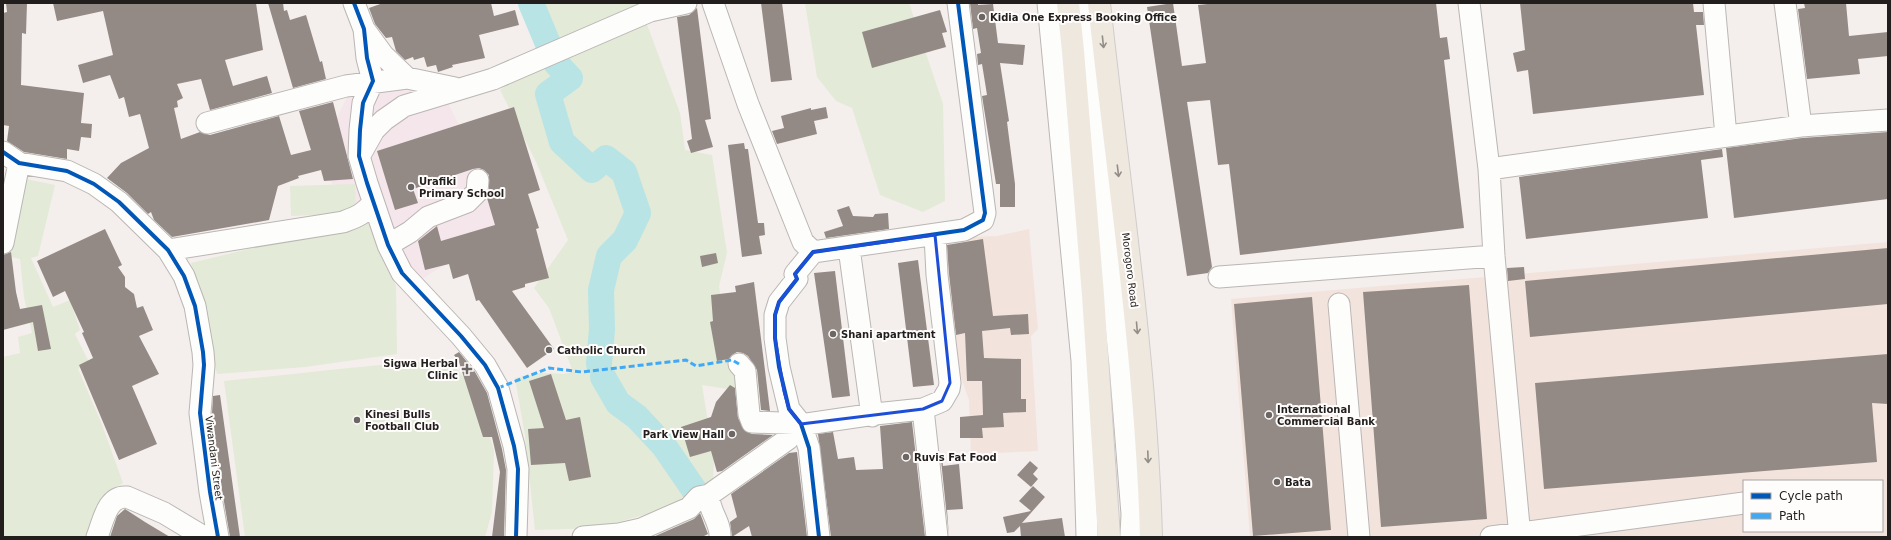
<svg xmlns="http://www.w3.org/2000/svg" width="1891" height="540" viewBox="0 0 1891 540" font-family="'DejaVu Sans',sans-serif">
<rect width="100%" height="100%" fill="#f4efec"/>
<path fill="#f3e3dd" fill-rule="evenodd" d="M1029 229 1038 329 1031 336 1038 451 971 454 969 400 947 338 938 238 997 236Z
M1888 242V537H1250L1231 299ZM1744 481H1882V531H1744Z"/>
<path fill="#f5e6eb" d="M434 75 508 223 459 256 409 287 353 245 321 151 347 97Z"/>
<path fill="#e3ead7" d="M524 3H639L680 113 685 150 712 155 727 253 719 286 729 357 742 391 702 385 714 459 713 481 676 506 597 528 535 530 525 436 515 378 540 373 564 374 573 372 549 308 534 288 568 240 537 164 500 90 541 60Z
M805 3H909L943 104 945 201 923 212 880 195 852 108 836 101 817 77Z
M21 178 55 185 38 256 31 258 53 307 70 300 80 330 75 334 89 362 78 369 101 422 123 483 115 488 94 537H3V357L20 353 18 337 32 333 24 297 20 259 7 256Z
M355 184 356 213 291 216 290 186Z
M368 220 396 286 397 354 305 367 217 374 191 263Z
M449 360 475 391 494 450 492 512 485 537H245L224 381C299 374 374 364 449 360Z"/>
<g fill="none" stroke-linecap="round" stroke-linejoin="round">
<path stroke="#b8e4e6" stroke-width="26" d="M531 3 556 63 570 78 548 94 562 142 592 170 606 158 624 172 638 213 625 240 609 256 601 290 602 329 599 364
M603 377 618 403 637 417 664 446 699 497"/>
</g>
<path fill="#948a85" d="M6 3H27L26 34 22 33 21 85 84 93 81 123 92 124 91 138 81 137 79 151 67 149V159L24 152 7 141 9 126 3 125V13L7 12Z
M53 3H256L263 50 225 60 233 86 267 76 272 93 210 110 201 79 177 84 183 98 177 101 178 107 174 108 181 139 200 132 210 135 279 116 291 155 311 150 299 111 333 102 353 179 324 181 321 170 298 176 299 178 278 186 269 220 172 237 154 220 151 212 148 214 127 193 107 178 121 163 149 148 140 114 129 117 124 97 119 99 110 75 83 83 78 65 113 55 103 11 57 21Z
M268 3H283L284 11 287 10 290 20 306 15 320 62 322 61 326 79 293 88Z
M383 3H491L494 16 515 10 519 25 479 35 485 58 452 65 453 67 438 72 436 65 427 67 424 57 414 60 413 57 405 60 396 51 392 37 386 38 375 24 369 8Z
M761 3H782L792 80 771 82Z
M970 3H978V5L993 4 998 43 1025 45 1023 65 1000 63 1009 121 1007 122 1015 184V207H1000V184H996L982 96 987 95 982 64 978 65 977 54 981 53 977 28 973 29Z
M1173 3 1182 66 1206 63 1198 5 1217 3H1436L1440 38 1447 37 1450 59 1444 60 1464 228 1240 255 1229 164 1218 165 1210 100 1187 102 1212 267 1208 273 1187 276 1147 7Z
M1520 3H1693L1694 12H1703L1704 25H1696L1704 95 1533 114 1528 70 1517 72 1513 53 1525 50Z
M1804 3H1846L1849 36 1888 32V56L1858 59 1860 74 1807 79 1798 9 1805 8Z
M697 8 711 119 705 120 713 147 691 153 687 141 692 139 677 17 689 15Z
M940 10 947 32 942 33 946 47 872 68 862 32Z
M514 107 540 190 528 194 539 228 536 229 549 278 525 284V287L512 291 554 349 527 368 479 300 476 301 468 274 453 279 449 264 425 270 418 241 437 226 441 241 495 225 487 198 489 193V175L484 170 479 168 473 169 413 189 418 203 395 210 377 151Z
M826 107 828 118 814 121 817 134 777 144 772 131 784 128 781 116 811 108V110Z
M1888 132V199L1734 218 1726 148 1802 138Z
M744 143 745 149H748L758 223H764L765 235 759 236 762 254 742 257 728 145Z
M1722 149 1723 157 1701 160 1708 218 1526 239 1519 177Z
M849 206 853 216 873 217 875 214 888 213 889 229 826 238 824 232 843 226 837 210Z
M105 229 122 265 118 267 125 277V287L134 294 137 308 143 306 153 330 139 336 159 374 132 386 157 444 119 460 79 365 93 358 82 333 84 332 65 291 53 297 37 261Z
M983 239 993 316 1028 314 1029 334 1011 335 1010 328 982 331 984 358 1021 359V399H1026V412L1003 413 1004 427 982 428 983 438H960V417L983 415 982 381H967L965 333 956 335 949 274 947 245Z
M1888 248V304L1530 337 1525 281Z
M11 252 16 292 20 309 42 305 51 349 38 351 33 322 3 330V255Z
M716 253 718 263 702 267 700 256Z
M918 260 934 385 913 387 898 263Z
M1524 267 1525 279 1508 281 1507 268Z
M835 271 850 396 832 398 814 273Z
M754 282 770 411 761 410 757 370 748 356 743 353 737 352 732 355 729 359 717 361 710 322 713 321 711 295 736 292 735 286Z
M1469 285 1487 519 1381 527 1363 292Z
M1312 297 1331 530 1253 536 1234 304Z
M459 352 475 372 487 393 502 449 506 470 504 537H492L500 472 492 437H483L459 362 454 355Z
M1888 354V404L1872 403 1877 462 1544 489 1535 383Z
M551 374 566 420 580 417 591 477 569 481 565 463 531 465 528 429 544 428 529 381Z
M730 385 735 388 738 418 745 431 752 434 773 435 722 471 717 472 711 451 690 457 681 427 711 417 716 402Z
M220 395 240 537H230L222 490 212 413 213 396Z
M912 422 925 537H831L818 434 833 432 838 459 854 457 856 470 883 469 880 426Z
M797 452 807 537H752L749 526 732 537 730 522 737 517 731 494 789 453Z
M942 459 943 466 959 464 963 509 947 510 949 537 941 460Z
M1030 461 1038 468 1033 474 1038 479 1031 487 1017 475Z
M1033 486 1045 497 1022 523 1062 518 1065 537H1021L1020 526 1014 532 1007 533 1003 517 1031 511 1019 501Z
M125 509 145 522 170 537H110L117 516Z
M700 513 708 534 702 537H653L694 519Z"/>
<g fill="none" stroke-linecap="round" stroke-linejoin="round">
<defs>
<path id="minor" d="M354 3 364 29 367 58 373 81 363 103 360 130 359 156 367 183 388 245 402 273 461 336 485 365 498 388 514 446 518 469 516 537
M713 3 748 104 803 242 813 252
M1048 3 1082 361 1087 537
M1083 3 1120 365 1132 514 1131 537
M1469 3 1489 169 1494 256 1520 537
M1714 3 1726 136
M1785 3 1801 126
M364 29 383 55 407 78 455 88
M207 123 346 86 407 78
M3 152 19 163 67 171 94 184 119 202 168 250 184 276 195 306 203 352 204 365 200 413 210 492 218 537
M360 155 374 130 384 120 404 106 493 79 650 11 686 3
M1489 169 1801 126 1888 120
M3 243 19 163
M388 245 410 232 428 217 467 202 477 192 478 180
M849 248 872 416
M168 250 343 222C356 217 365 214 373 202
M1219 277 1494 256
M1339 304 1359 537
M739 364 745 371 749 414 752 422 807 424 875 414 923 409 942 401 949 389 950 383 937 275 935 235
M923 409 937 537
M709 495C708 510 721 522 720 537
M97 537C103 522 107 495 127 497L164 513 204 537
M583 537 619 534 641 529 689 508 699 497 709 495 788 439 794 424
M819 537 809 448 801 424 789 409 779 367 775 338V315L779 302 797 279 795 274 813 252 964 230 983 220 985 213 958 3
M1491 537 1744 503"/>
<path id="highway" d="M1068 3 1073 51 1093 295 1109 537
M1099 3C1118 181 1146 358 1151 537"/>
</defs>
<use href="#minor" stroke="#bab6b4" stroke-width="23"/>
<use href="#highway" stroke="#cfcccb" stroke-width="24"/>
<use href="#minor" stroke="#fdfdfc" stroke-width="21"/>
<use href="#highway" stroke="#efe8df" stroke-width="22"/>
<path stroke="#3fa9f5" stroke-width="3" stroke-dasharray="6 3" stroke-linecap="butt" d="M498 388 549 368 582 372 686 360 696 366 732 360 739 364"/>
<defs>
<path id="cycleway" d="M354 3 364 29 367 58 373 81 363 103 360 130 359 156 367 183 388 245 402 273 461 336 485 365 498 388 514 446 518 469 516 537
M3 152 19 163 67 171 94 184 119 202 168 250 184 276 195 306 203 352 204 365 200 413 210 492 218 537
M819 537 809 448 801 424 789 409 779 367 775 338V315L779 302 797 279 795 274 813 252 964 230 983 220 985 213 958 3"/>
</defs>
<use href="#cycleway" stroke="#fffdfc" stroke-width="6"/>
<use href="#cycleway" stroke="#0057b8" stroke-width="4"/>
</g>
<defs><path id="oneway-shaft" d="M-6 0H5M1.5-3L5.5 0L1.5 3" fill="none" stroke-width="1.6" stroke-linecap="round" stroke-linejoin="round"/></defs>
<g stroke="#938d88">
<use href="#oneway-shaft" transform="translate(1103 42) rotate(84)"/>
<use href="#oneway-shaft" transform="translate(1118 171) rotate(83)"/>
<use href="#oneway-shaft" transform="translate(1137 328) rotate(85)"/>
<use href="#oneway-shaft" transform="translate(1148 457) rotate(88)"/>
</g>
<path fill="none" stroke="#1d4ed8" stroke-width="3" stroke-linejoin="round" d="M935 235 950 383 942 401 923 409 801 424 789 409 784 391 775 338V315L779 302 797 279 795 274 813 252Z"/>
<g fill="#6c6765" stroke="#fffdfc" stroke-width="1.5">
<circle cx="982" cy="17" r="4"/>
<circle cx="411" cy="187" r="4"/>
<circle cx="833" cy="334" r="4"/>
<circle cx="549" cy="350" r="4"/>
<path d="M465 363h4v4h4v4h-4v4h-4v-4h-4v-4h4z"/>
<circle cx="1269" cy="415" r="4"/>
<circle cx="357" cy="420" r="4"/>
<circle cx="732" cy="434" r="4"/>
<circle cx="906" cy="457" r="4"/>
<circle cx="1277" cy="482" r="4"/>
</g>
<g text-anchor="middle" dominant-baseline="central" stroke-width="4" stroke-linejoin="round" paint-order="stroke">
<g font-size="10" font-weight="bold" fill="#221e1d" stroke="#fffdfc" text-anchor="start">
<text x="990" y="17">Kidia One Express Booking Office</text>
<text x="419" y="181">Urafiki<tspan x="419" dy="12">Primary School</tspan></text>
<text x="841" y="334">Shani apartment</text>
<text x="557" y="350">Catholic Church</text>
<text x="458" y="363" text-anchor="end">Sigwa Herbal<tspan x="458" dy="12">Clinic</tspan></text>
<text x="1277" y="409">International<tspan x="1277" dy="12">Commercial Bank</tspan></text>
<text x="365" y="414">Kinesi Bulls<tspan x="365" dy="12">Football Club</tspan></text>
<text x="724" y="434" text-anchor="end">Park View Hall</text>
<text x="914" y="457">Ruvis Fat Food</text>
<text x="1285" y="482">Bata</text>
</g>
<g font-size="10" fill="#221e1d" stroke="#fffdfc">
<text transform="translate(1130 270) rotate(83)">Morogoro Road</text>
<text transform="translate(214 458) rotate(83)">Viwandani Street</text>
</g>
</g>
<rect width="1891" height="540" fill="none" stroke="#221e1d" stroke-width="8"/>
<rect x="1743" y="480" width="140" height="52" fill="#fffdfc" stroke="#a7a4a3"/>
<rect x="1751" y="493" width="20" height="6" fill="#0057b8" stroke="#a7a4a3"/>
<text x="1779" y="500" font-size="12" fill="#221e1d">Cycle path</text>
<rect x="1751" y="513" width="20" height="6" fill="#3fa9f5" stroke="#a7a4a3"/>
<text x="1779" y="520" font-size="12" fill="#221e1d">Path</text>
</svg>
